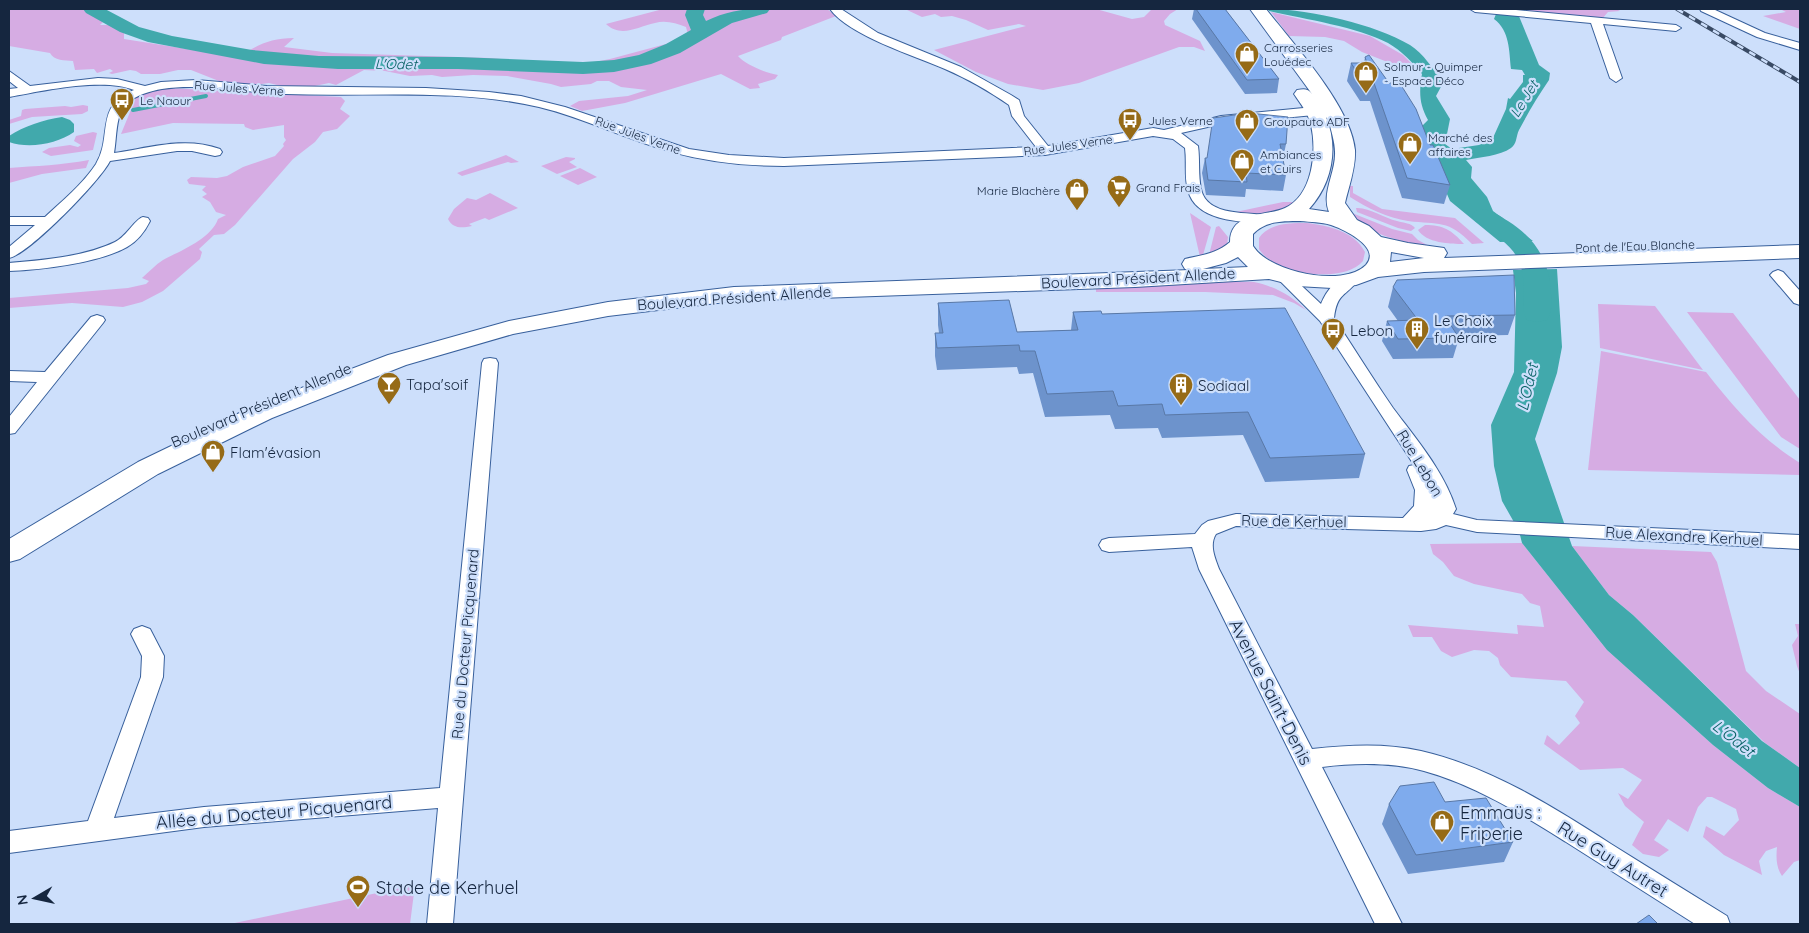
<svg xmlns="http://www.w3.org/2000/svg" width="1809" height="933" viewBox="0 0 1809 933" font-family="Quicksand,sans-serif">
<rect width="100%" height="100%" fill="#cddffb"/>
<path fill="#d6ace3" d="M9 9H87L105 20 100 25H110L124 33V39L238 57C258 45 270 38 294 38L284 47 332 53 489 58 546 63H589L610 59 677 41 688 35 686 27C676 23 665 20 655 23 637 27 621 38 606 24L663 9H827L836 16 782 37 781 40 738 56C746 65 766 73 778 75L775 79 758 84 760 88 750 89 721 74 625 103 582 111 570 106 579 101 628 96 647 90 621 87 609 81H597L591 84 561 87 551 84 507 76 473 75 442 77 432 75 410 76 385 71 364 70 336 85 329 83 310 87 281 86 269 83 247 86 224 83 191 70H178L160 74H141L136 71 130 70 112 74 109 73 113 71 110 69 97 73 94 69 75 70 73 61C65 60 54 61 50 53L9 46Z
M905 9H1096L1132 19 1144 17 1152 9H1178L1170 14 1164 21 1165 25 1200 41 1205 51 1194 47H1179L1079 83 1043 90 1008 84 976 72 934 50 1026 26 1019 24 988 30 966 20 952 16 941 17 935 14 922 17Z
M1491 9H1616L1620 11 1608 12 1602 19Z
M1780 9H1800V29L1763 16 1786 12Z
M1271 12 1370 36 1403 55 1416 68 1390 63 1362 52 1344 41 1325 37 1289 36Z
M167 88 341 97 345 101 340 109 350 116 337 129 323 132 315 142 293 159 235 225 224 234 214 235 199 249 202 252 200 259 163 291 142 302 123 307 72 303 9 308V298L128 288 146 284 149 281 142 278C149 272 155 265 163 260 180 251 211 239 218 219L226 215 216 212 210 202 202 197 207 194 202 190 206 186 189 184 187 180 191 177 217 178 227 176 243 167 275 156 284 146 283 144 286 140 284 137V125L253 130 245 127 244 124 173 123 121 134 137 95Z
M83 105 88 106V111L82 114 32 117 9 124V120L21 116 22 110 25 109 65 106 71 107Z
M93 132 97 133 93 150 51 156 42 152 49 148 70 145 78 147 81 145 74 141 76 136Z
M506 155 519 162 511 163 508 162 462 176 457 173Z
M566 157 575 158V159L569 162 577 167 557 174 541 166Z
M89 160 86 168 42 174 9 183V168C36 166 62 165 89 160Z
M580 168 597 177 578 185 560 176Z
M1350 186H1353V193L1382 209 1455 218 1484 243 1472 244C1448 219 1439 225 1408 221 1388 218 1367 208 1350 197Z
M490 193 518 208 489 220 485 218 469 224 472 226C462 228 453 229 448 219L454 209 467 198 476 200Z
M1283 202H1296C1279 216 1251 215 1231 213Z
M1356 208C1369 207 1384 218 1397 221 1404 223 1411 223 1415 228L1411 231 1398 228 1357 212Z
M1190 213 1211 227 1203 255 1200 257Z
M1352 213 1392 229 1412 234 1418 240 1429 246C1404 242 1368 236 1352 213Z
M1307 223C1329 226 1354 231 1365 252L1363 261C1343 285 1274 274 1259 249V238C1269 223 1290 223 1307 223Z
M1425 225C1443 225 1452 230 1464 244 1450 244 1426 243 1418 230Z
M1219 226 1228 237 1227 245 1209 255 1216 227Z
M1230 281C1237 283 1246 281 1254 282 1274 286 1292 296 1306 310L1294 303 1273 295 1205 292H1096V288Z
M1598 304 1655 306 1703 370 1600 348Z
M1687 312 1733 313 1800 400V449L1781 437Z
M1601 351 1706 372C1735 409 1760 438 1800 463V475L1588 470Z
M1522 543 1607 650 1713 745 1768 788 1800 807V860L1794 862 1782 876C1776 867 1776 857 1777 847L1766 851 1759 861 1762 875 1724 855 1703 837 1706 826 1724 836 1739 820 1736 809 1712 797H1707L1698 807 1688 832 1668 819 1654 840 1669 850 1659 857 1643 854 1632 845 1644 822 1625 806 1618 793 1628 799 1642 780 1623 768 1580 770 1544 744 1547 735 1559 745 1580 723 1575 716 1584 702 1566 681 1511 677 1500 665 1498 658 1489 651 1474 650 1452 657 1441 651 1432 637H1413L1408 625 1518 634 1517 625 1544 627 1540 606 1530 603 1522 594 1474 584 1454 576 1443 562 1433 554 1430 544Z
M1572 546 1711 552 1717 562 1746 671 1766 691 1800 714V768L1765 743 1633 615 1609 595Z
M1795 624H1800V674L1797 666 1792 645 1798 636Z
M415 885 410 924H230Z"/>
<path fill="#41a9ac" d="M1268 9C1309 9 1374 24 1410 45 1423 53 1434 70 1443 83L1436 96 1450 119 1445 144 1452 149 1479 145 1492 140 1506 109 1508 98 1510 99 1523 82V75H1525L1522 70 1511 69C1509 51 1510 31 1494 19L1496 14 1493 9H1516L1539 65 1550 73 1549 80C1538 96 1528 113 1519 130 1516 136 1517 144 1511 148 1500 156 1480 157 1466 160L1472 167 1471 178 1487 197 1493 211 1533 241 1500 242 1450 201 1419 129 1428 120C1419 104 1419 92 1422 74 1412 62 1402 51 1388 43 1358 27 1304 19 1269 11Z
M62 117 70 120 74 124V132C57 144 29 149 9 142V136C24 126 43 120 62 117Z
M1557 269 1562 347 1557 373 1535 439 1572 546 1609 595 1633 615 1762 741 1800 768V807L1768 788 1713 745 1607 650 1522 543 1519 531 1502 501 1494 466 1491 425 1514 372 1516 293 1513 270Z"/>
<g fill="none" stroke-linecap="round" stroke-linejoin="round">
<path stroke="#41a9ac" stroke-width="4" d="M133 110 206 96"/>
<path fill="#41a9ac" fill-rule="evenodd" d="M83 9H105L139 27 172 36 252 50 319 56 458 57 583 62 614 60 639 55 666 44 691 30 685 15 687 9H705L703 15 706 21C727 11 747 8 770 9L767 13 732 23 680 53 651 64 614 72 583 74 458 69H338L264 64 148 42 120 32 86 13Z
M1484 209C1493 211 1500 216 1508 221 1535 238 1550 261 1551 294 1552 303 1552 312 1547 320L1537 322 1527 320C1522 312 1524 304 1524 294 1524 248 1507 245 1475 221L1472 216 1475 211Z"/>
<defs>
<path id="minor" d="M830 9H841L878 33 961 67 1011 95 1019 100 1024 116 1048 146 1153 128 1164 130 1221 116 1314 107 1320 111 1314 115 1221 124 1181 133 1198 146C1200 160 1198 175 1201 189 1207 218 1250 211 1270 216L1272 219 1270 222 1265 223C1240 222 1195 221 1188 190 1184 177 1187 162 1185 148L1173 139 1153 136 1045 155 784 166C746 166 708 162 672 152 627 140 585 118 539 107 457 88 370 97 286 94 245 93 203 83 162 89 150 91 137 95 127 103 115 114 117 138 114 153 149 148 185 136 220 149L222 152 220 155 215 156 192 151H177L110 161C100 181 29 254 9 258V247L35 225H9V217H45C62 201 83 184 96 164 113 136 94 106 134 90 104 77 41 91 9 97V89L18 88 9 81V71L30 86 98 78 117 79 145 86 161 82 196 80 267 86 426 88 489 92 521 96 565 107 689 149 729 155 784 158 1036 147 1012 116 1009 105C989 91 968 79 945 69 915 56 848 35 830 9Z
M1470 9H1506L1676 25 1681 28 1676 31 1603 24 1622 78 1616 82 1610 78 1591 23 1475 12Z
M1700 9H1713L1765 33 1800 43V50L1757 37 1701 11Z
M143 217 148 218 150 221C145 231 138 241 127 247 99 263 41 270 9 271V263C43 260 84 257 115 242 127 236 135 219 143 217Z
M1778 270 1783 272 1800 291V305L1794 303 1770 275 1773 272Z
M1283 271 1288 273 1321 304C1326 291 1339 273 1355 277L1358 280C1346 297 1337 292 1334 318 1354 348 1373 379 1393 408 1416 439 1444 471 1456 509L1453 514 1477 520 1800 535V549L1477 532 1446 525 1436 529 1421 531 1236 526 1216 534C1209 545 1215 558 1219 569L1312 749C1349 745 1385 743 1421 751 1490 767 1552 806 1611 844 1649 868 1688 892 1727 916L1730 924H1695C1652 897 1609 869 1566 842 1521 814 1475 785 1424 771 1391 762 1355 763 1322 767L1402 924H1375L1199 569 1192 547 1109 552 1102 550 1099 545 1102 540 1109 538 1195 534 1202 525 1208 521 1236 514 1403 518 1414 506 1415 490 1407 470 1409 466 1414 465 1320 321 1275 276 1278 273Z
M97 315 103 317 105 320 103 323 15 433 9 434V417L37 382 9 381V371L45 372 91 317Z
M490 358 496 359 498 363 453 924H427L438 808 204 827 9 853V831L88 821 141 677 142 656 131 634 134 629 142 626 150 629 164 656 163 677 114 818 204 807 440 788 482 363 484 359Z"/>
<path id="primary" d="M1250 9H1266C1293 44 1351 106 1355 150 1356 167 1349 186 1345 203L1357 220 1369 226 1381 237 1408 243 1444 248 1447 253 1444 258 1800 245V258L1424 272 1378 277 1356 285 1332 288 1297 286 1269 279 1135 287 734 301 608 316 513 334 406 365 272 418 158 474 20 559 9 562V539L138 462 254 406 388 355 509 321 608 302 734 287 1190 270 1185 269 1182 264 1185 259C1202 255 1216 254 1230 242 1230 211 1269 216 1285 208 1313 195 1317 151 1311 125 1308 113 1301 104 1294 94L1297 90C1303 89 1308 88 1312 94ZM1326 117 1329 121C1331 131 1335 142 1335 152 1336 172 1321 193 1329 212L1309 209C1332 184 1339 148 1326 117ZM1300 221C1311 222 1321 222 1331 225 1343 229 1382 247 1366 265 1343 288 1269 272 1253 246V234C1265 221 1283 221 1300 221ZM1391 252 1424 258 1390 262ZM1238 257 1248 267 1203 269 1226 263Z"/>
</defs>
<use href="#minor" stroke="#38609c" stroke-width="2"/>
<use href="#primary" stroke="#38609c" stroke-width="2"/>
<use href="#minor" fill="#fff" fill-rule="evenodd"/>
<use href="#primary" fill="#fff" fill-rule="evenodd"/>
<defs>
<path id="rail" d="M1677 9 1800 82"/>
</defs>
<use href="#rail" stroke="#394a64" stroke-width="4"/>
<use href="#rail" stroke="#cddffb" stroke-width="2.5" stroke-dasharray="7" stroke-linecap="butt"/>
</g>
<path fill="#6d93cc" d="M1194 9H1225L1279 79 1277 93 1245 94 1192 19Z
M1365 57 1430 145 1450 185 1444 204 1402 198 1370 101H1360L1347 81 1351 63H1364Z
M1249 113 1286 144 1283 159 1286 175 1283 191 1246 189 1245 197 1206 195 1202 173 1205 158H1207Z
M1393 287 1515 315 1508 335 1458 336 1459 338 1453 358 1393 359 1382 341 1387 321H1398L1388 307Z
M938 303 1017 332 1071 330 1073 312 1102 314 1365 454 1359 478 1265 482 1243 435 1162 438 1158 428 1115 429 1110 415 1045 417 1033 373 1019 374 1017 367 937 370 935 356V333H939L938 325Z
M1445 802 1513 842 1504 862 1408 874 1382 824 1389 804Z"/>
<path fill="#7fabed" stroke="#5978a6" d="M1196 9H1225L1279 79 1247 80Z
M1369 55 1389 83H1398L1401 85 1416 109 1430 145H1433L1450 185 1407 178 1374 83H1364L1351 63H1367L1365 57Z
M1249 113 1288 117 1286 144H1280L1286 175 1246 173 1247 182 1208 180 1205 158H1207L1213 118Z
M1514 275 1515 315 1445 316 1459 338 1398 339 1387 321 1418 320 1393 287 1397 280Z
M1009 300 1017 332 1078 330 1073 312 1101 311 1102 314 1285 308 1365 454 1270 458 1248 412 1165 415 1162 404 1118 406 1113 391 1047 394 1035 351H1020L1019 345 937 348 935 333H943L938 303Z
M1434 782 1445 802 1486 798 1513 842 1416 855 1389 804 1400 786Z
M1649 915 1658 924H1636Z"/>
<defs>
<symbol id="shop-pin" viewBox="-11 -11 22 30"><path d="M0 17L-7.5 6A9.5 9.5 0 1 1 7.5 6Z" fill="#966b17" stroke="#cddffb"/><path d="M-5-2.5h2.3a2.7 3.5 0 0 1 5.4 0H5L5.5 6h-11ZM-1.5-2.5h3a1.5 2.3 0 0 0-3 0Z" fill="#fff"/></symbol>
<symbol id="bus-pin" viewBox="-11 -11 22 30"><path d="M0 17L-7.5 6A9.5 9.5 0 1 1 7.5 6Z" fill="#966b17" stroke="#cddffb"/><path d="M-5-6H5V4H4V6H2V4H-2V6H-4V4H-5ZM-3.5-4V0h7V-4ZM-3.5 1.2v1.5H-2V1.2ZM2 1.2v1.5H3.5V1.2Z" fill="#fff"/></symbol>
<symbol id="supermarket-pin" viewBox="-11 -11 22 30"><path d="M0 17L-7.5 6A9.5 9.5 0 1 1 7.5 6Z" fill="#966b17" stroke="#cddffb"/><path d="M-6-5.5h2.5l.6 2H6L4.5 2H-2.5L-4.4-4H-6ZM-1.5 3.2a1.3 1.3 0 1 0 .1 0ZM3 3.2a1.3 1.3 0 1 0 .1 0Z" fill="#fff"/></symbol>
<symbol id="building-pin" viewBox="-11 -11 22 30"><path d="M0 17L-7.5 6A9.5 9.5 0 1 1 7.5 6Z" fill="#966b17" stroke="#cddffb"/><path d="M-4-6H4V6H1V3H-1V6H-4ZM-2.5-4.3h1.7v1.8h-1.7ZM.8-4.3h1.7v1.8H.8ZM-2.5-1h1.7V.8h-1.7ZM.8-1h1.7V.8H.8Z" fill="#fff"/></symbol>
<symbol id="bar-pin" viewBox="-11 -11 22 30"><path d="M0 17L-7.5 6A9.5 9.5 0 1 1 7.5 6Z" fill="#966b17" stroke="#cddffb"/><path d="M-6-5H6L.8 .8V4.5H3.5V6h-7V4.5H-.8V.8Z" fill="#fff"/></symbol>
<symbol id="stadium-pin" viewBox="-11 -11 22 30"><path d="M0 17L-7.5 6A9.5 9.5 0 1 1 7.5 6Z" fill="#966b17" stroke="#cddffb"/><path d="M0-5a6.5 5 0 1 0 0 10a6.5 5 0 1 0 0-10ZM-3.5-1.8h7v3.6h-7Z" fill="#fff"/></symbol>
</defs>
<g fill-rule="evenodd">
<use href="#shop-pin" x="1233" y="40" width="28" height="38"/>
<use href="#shop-pin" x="1352" y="59" width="28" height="38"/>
<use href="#bus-pin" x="108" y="86" width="28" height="38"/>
<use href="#bus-pin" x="1116" y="106" width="28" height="38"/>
<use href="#shop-pin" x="1233" y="107" width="28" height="38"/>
<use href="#shop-pin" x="1396" y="130" width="28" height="38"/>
<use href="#shop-pin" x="1228" y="147" width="28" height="38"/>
<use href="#supermarket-pin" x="1105" y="173" width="28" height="38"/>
<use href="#shop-pin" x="1063" y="176" width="28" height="38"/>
<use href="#building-pin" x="1403" y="315" width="28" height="38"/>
<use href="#bus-pin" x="1319" y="316" width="28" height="38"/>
<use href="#bar-pin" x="375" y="370" width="28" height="38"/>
<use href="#building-pin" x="1167" y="371" width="28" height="38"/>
<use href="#shop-pin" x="199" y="438" width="28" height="38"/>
<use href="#shop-pin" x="1428" y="808" width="28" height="38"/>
<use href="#stadium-pin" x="344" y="873" width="28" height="38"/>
</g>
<g text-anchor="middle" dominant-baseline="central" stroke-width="4.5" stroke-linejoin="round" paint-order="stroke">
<g font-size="12" fill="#15263f" stroke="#cddffb" text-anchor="start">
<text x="1264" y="47">Carrosseries<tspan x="1264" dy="14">Louédec</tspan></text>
<text x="1384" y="66">Solmur - Quimper<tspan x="1384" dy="14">- Espace Déco</tspan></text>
<text x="140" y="100">Le Naour</text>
<text x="1148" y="120">Jules Verne</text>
<text x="1264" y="121">Groupauto ADF</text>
<text x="1428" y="137">Marché des<tspan x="1428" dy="14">affaires</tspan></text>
<text x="1260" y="154">Ambiances<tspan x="1260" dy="14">et Cuirs</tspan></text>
<text x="1136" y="187">Grand Frais</text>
<text x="1060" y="190" text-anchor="end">Marie Blachère</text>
</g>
<g font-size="12" fill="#15263f" stroke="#cddffb">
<text transform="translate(239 88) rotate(4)">Rue Jules Verne</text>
<text transform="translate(638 135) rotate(20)">Rue Jules Verne</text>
<text transform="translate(1068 145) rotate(-8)">Rue Jules Verne</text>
<text transform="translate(1635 246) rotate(-2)">Pont de l'Eau Blanche</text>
</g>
<g font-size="14" font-style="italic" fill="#066164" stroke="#cddffb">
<text transform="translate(396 64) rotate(1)">L'Odet</text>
<text transform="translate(1524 99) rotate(-58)">Le Jet</text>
</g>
<g font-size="15" fill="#15263f" stroke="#cddffb">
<text transform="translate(1138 278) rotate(-3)">Boulevard Président Allende</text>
<text transform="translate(734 298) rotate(-4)">Boulevard Président Allende</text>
<text transform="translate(261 405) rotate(-23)">Boulevard Président Allende</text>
<text transform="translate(1420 463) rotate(59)">Rue Lebon</text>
<text transform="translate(1294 521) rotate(1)">Rue de Kerhuel</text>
<text transform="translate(1684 536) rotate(3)">Rue Alexandre Kerhuel</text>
<text transform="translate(465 644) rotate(-85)">Rue du Docteur Picquenard</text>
</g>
<g font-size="15" fill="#15263f" stroke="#cddffb" text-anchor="start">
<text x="1434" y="320">Le Choix<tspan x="1434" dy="17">funéraire</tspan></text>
<text x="1350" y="330">Lebon</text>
<text x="406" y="384">Tapa'soif</text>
<text x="1198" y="385">Sodiaal</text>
<text x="230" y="452">Flam'évasion</text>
</g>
<g font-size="16" font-style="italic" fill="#066164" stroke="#cddffb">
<text transform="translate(1527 387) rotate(-77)">L'Odet</text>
<text transform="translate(1734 738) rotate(38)">L'Odet</text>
</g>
<g font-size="18" fill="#15263f" stroke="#cddffb">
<text transform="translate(1271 692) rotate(63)">Avenue Saint-Denis</text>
<text transform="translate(274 812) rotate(-5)">Allée du Docteur Picquenard</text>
<text transform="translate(1613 859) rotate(32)">Rue Guy Autret</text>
</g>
<g font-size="18" fill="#15263f" stroke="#cddffb" text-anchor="start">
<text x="1460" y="812">Emmaüs :<tspan x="1460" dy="21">Friperie</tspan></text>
<text x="376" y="887">Stade de Kerhuel</text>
</g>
</g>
<rect width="1809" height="933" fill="none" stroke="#15263f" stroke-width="20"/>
<g transform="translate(35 898) rotate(261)" stroke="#cddffb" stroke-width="4" paint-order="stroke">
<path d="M0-4L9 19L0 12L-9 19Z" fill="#15263f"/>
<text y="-8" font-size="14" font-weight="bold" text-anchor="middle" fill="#15263f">N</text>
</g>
</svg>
